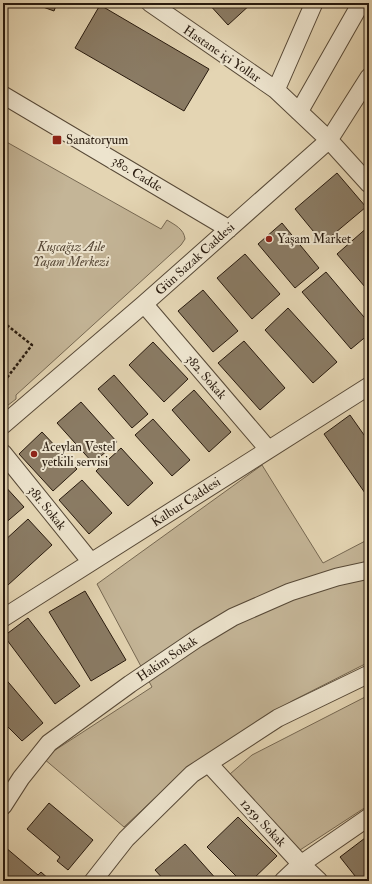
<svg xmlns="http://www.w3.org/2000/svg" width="372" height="884" viewBox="0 0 372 884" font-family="'IM FELL Double Pica',serif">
<rect width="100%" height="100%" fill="#e4d5b3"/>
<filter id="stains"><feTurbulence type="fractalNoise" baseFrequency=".005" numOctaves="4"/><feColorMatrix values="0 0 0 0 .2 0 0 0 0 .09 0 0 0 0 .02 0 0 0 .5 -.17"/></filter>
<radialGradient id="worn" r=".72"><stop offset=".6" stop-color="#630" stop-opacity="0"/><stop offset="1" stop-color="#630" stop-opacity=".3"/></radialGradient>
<path fill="#c4b597" stroke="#766852" d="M3 140 161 229 167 220C175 225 184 229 185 239L181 245 16 395V399L3 409Z
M262 465 323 563 369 539V662L292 701 189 766 124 827 43 758 152 687 97 584Z
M369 695V805L300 850 230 774 252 755Z"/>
<path fill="#8a7b64" stroke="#281a0e" d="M32 3H57L54 11Z
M208 3H252L228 25Z
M100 5 209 69 184 111 75 48Z
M337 173 366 207 323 243 295 209Z
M282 223 319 268 295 288 258 244Z
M369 226V284L365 287 337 254Z
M245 254 280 294 252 319 217 278Z
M326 272 369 323V334L351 349 302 292Z
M203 290 238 331 213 352 178 311Z
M288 308 337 362 313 383 265 330Z
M244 341 285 388 260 410 218 363Z
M153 342 188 379 164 402 129 365Z
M114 375 148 414 132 428 98 389Z
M194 390 231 432 209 452 172 410Z
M81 402 117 442 93 463 57 423Z
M350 415 369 442V490L365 493 324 434Z
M153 419 190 460 172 476 135 435Z
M42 432 77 469 53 491 19 454Z
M121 448 153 483 128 506 96 471Z
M82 480 112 513 89 534 59 500Z
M3 484 24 507 3 525Z
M28 519 52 545 8 585 3 579V542Z
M85 591 126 660 91 681 49 612Z
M28 618 80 686 55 704 4 636Z
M3 676 43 723 22 741 3 722Z
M49 803 93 840 68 870 57 861 60 857 27 829Z
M238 817 277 856 251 881H241L207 847Z
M369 835V881H359L340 857Z
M185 844 218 881H165L155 870Z
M5 847 38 875 41 872 51 881H3V849Z"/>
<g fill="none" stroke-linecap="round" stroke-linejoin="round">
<defs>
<path id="minor" d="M150 3 276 90 329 140 369 184
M276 90 314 3
M3 95 229 229
M299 112 361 3
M144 304 268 449
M3 425 144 304 329 140 369 77
M3 453 91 562
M3 618 369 386
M209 764 301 864 319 881
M3 806 21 778 49 743 130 684 198 638 233 617 290 592 337 577 369 570
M93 881 126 839 192 774 278 718 369 674
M283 881 301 864 369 817"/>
</defs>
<use href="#minor" stroke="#574937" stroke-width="19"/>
<path stroke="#281a0e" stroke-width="2.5" stroke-dasharray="3 2" stroke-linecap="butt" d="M3 322 32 345 3 383"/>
<use href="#minor" stroke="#ede4ce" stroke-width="17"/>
</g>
<g fill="#8f2418" stroke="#ede4ce" stroke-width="1.5">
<rect x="52" y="135" width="10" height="10" rx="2"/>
<circle cx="269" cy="239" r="4"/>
<circle cx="34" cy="454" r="4"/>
</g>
<g text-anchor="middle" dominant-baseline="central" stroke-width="4" stroke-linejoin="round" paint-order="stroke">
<g font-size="13" fill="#281a0e" stroke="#ede4ce">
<text transform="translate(222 54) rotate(34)">Hastane içi Yollar</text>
<text transform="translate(137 174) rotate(31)">380. Cadde</text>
<text transform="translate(195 259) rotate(-42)">Gün Sazak Caddesi</text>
<text transform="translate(206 377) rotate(49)">382. Sokak</text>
<text transform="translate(186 502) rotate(-33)">Kalbur Caddesi</text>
<text transform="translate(47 508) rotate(51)">381. Sokak</text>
<text transform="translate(167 659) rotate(-34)">Hakim Sokak</text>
<text transform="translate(263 823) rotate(47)">1259. Sokak</text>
</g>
<g font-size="13" fill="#281a0e" stroke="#ede4ce" text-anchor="start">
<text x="66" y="140">Sanatoryum</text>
<text x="277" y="239">Yaşam Market</text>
<text x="42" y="447">Aceylan Vestel<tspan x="42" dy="15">yetkili servisi</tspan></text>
</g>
<g font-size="13" font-style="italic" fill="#574837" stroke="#ede4ce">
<text x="71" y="247">Kuşcağız Aile<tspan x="71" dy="15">Yaşam Merkezi</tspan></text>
</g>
</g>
<rect width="372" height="884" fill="none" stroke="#e4d5b3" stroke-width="16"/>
<rect x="4" y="4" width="364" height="876" fill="none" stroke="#281a0e" stroke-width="2"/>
<rect x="8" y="8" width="356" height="868" fill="none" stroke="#281a0e"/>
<rect width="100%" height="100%" filter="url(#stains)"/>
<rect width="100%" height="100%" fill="url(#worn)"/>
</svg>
